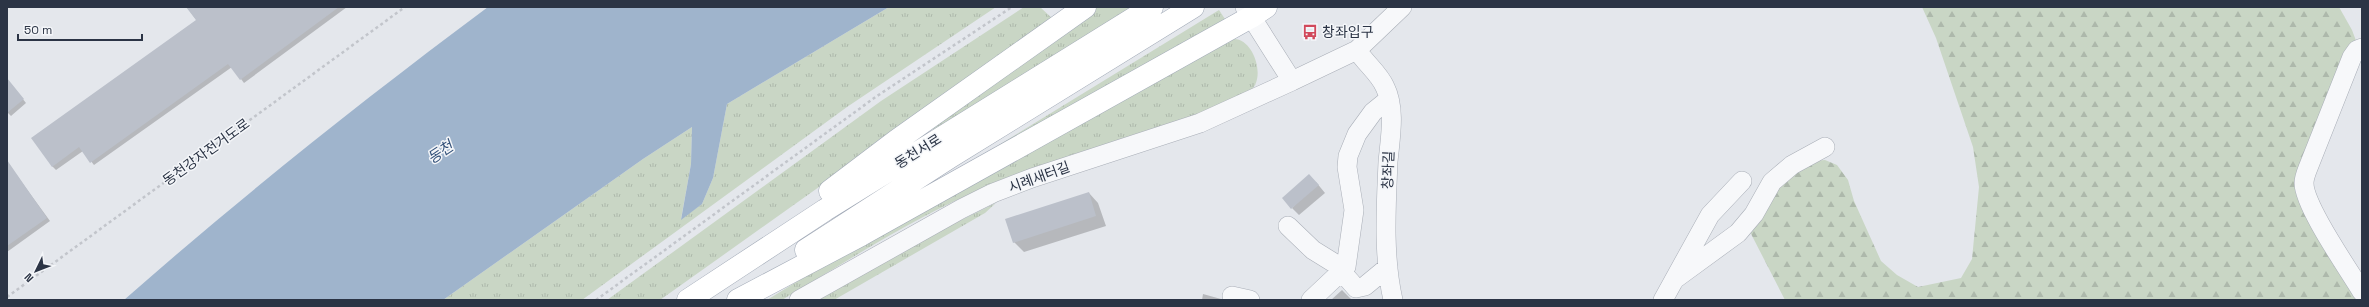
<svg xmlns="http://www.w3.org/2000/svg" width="2369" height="307" viewBox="0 0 2369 307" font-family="'Space Grotesk','Noto Sans KR',sans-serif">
<defs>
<pattern id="grass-tufts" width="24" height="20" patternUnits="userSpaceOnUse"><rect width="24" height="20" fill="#c9d6c5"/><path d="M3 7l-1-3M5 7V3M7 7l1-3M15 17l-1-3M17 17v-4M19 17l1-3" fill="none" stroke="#adb8ab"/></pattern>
<pattern id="forest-firs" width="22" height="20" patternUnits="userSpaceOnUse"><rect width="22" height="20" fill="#c9d6c5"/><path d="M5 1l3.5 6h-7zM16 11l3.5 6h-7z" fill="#adb8ab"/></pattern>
</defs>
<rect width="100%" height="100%" fill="#e4e7ec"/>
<path fill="url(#grass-tufts)" d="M889 7H996L847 107 582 300H443L643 159 692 127 691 164 681 219 702 204 713 178 727 104Z
M1024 7H1040L1054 20 660 300H607L881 101Z
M1097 7H1134L933 130 931 126Z
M1219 10 1225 19 986 153Z
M1234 39C1255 39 1268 83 1247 93 1164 133 1073 152 988 186 916 216 849 260 782 300H767L837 257Z
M996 203 985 213 834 300H818L939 231Z"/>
<path fill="url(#forest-firs)" d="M1922 7H2339L2352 30 2358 46 2304 166 2362 300H1785L1748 228 1770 192 1813 161 1825 160 1837 165 1848 180 1854 201 1881 261 1897 275 1918 287 1961 278 1972 259 1979 187 1973 147 1936 38Z"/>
<path fill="#9fb4cc" d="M488 7H889L727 104 713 178 702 204 681 220 691 164 692 127 643 159 443 300H124C241 197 363 100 488 7Z"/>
<path fill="#0003" d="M187 7H347L244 83 232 67 94 165 83 151 56 170 52 166 197 21Z
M7 79 26 103 11 116 7 112Z
M7 162 50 221 7 252Z
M1316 182 1325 193 1299 215 1292 208Z
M1089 193 1098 203 1106 226 1024 252 1014 242Z
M1342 290 1352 300H1331Z
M1203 294 1221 299 1222 300H1202Z"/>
<path fill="#bbc0ca" d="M186 7H339L240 80 228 64 90 163 79 147 52 167 31 138 196 20Z
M7 78 24 99 7 113Z
M7 160 47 218 7 246Z
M1309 174 1319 185 1291 209 1282 198Z
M1089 192 1096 216 1013 243 1005 219Z"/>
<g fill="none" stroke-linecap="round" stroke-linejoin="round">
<defs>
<path id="minor" d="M1245 7 1292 81 1357 50 1402 7
M2362 48 2357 50 2352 57 2308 168C2306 173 2304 178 2304 183 2304 206 2349 270 2362 292
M1357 50C1365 63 1379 73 1385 87 1396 109 1390 139 1388 162 1386 208 1383 256 1393 300
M1288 226 1313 250 1334 263 1356 288 1365 286 1388 267
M1675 279 1738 233 1754 214 1772 182 1792 165 1825 147
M1232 296 1250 300
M799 300 961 209 993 193 1032 178 1200 123 1292 81
M1311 300 1346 267 1354 210 1347 167 1348 156 1357 134 1373 112 1389 99
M1663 300 1710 215 1742 181"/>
<path id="major" d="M830 191 896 141 1085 7
M806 250 950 157 1193 7
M688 300 825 210 1152 7
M738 300 861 235 1251 17 1266 7"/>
</defs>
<use href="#minor" stroke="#a9aeb7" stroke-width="20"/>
<use href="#major" stroke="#a3abb8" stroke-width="23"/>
<path stroke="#c2c5cb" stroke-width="2.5" stroke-dasharray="3 3" stroke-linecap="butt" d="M7 297 405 7
M596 300 877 96 1012 7"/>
<use href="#minor" stroke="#f7f8fa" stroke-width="19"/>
<use href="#major" stroke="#fff" stroke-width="22"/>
</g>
<defs>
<symbol id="bus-bare" viewBox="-9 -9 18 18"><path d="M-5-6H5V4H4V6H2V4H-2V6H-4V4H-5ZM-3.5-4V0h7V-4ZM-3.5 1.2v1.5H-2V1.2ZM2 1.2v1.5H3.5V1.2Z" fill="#d1495b" stroke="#f4f6f9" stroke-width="2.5" paint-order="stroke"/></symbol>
</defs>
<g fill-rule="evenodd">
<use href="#bus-bare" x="1299" y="21" width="22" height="22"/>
</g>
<g text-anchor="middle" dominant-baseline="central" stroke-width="3" stroke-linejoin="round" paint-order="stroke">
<g font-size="14" fill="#2b3445" stroke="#f4f6f9" text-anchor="start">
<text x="1322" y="32">창좌입구</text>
</g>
<g font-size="14" fill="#2b3445" stroke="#f4f6f9">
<text transform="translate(918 151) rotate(-32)">동천서로</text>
<text transform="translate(206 152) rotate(-36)">동천강자전거도로</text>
<text transform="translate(1388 170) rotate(-88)">창좌길</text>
<text transform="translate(1039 177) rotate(-20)">시례새터길</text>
</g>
<g font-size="15" font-style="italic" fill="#34527a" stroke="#f4f6f9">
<text transform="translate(440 152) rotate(-34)">동천</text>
</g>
</g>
<rect width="2369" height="307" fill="none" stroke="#2b3445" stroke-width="16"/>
<g transform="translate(36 271) rotate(227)" stroke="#f4f6f9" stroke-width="3" paint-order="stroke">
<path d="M0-3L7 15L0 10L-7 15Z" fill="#2b3445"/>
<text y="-6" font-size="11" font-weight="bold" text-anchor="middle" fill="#2b3445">N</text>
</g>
<path d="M18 34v6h124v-6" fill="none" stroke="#2b3445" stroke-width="2"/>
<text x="24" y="34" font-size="12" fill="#2b3445" stroke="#f4f6f9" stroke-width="3" paint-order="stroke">50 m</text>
</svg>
